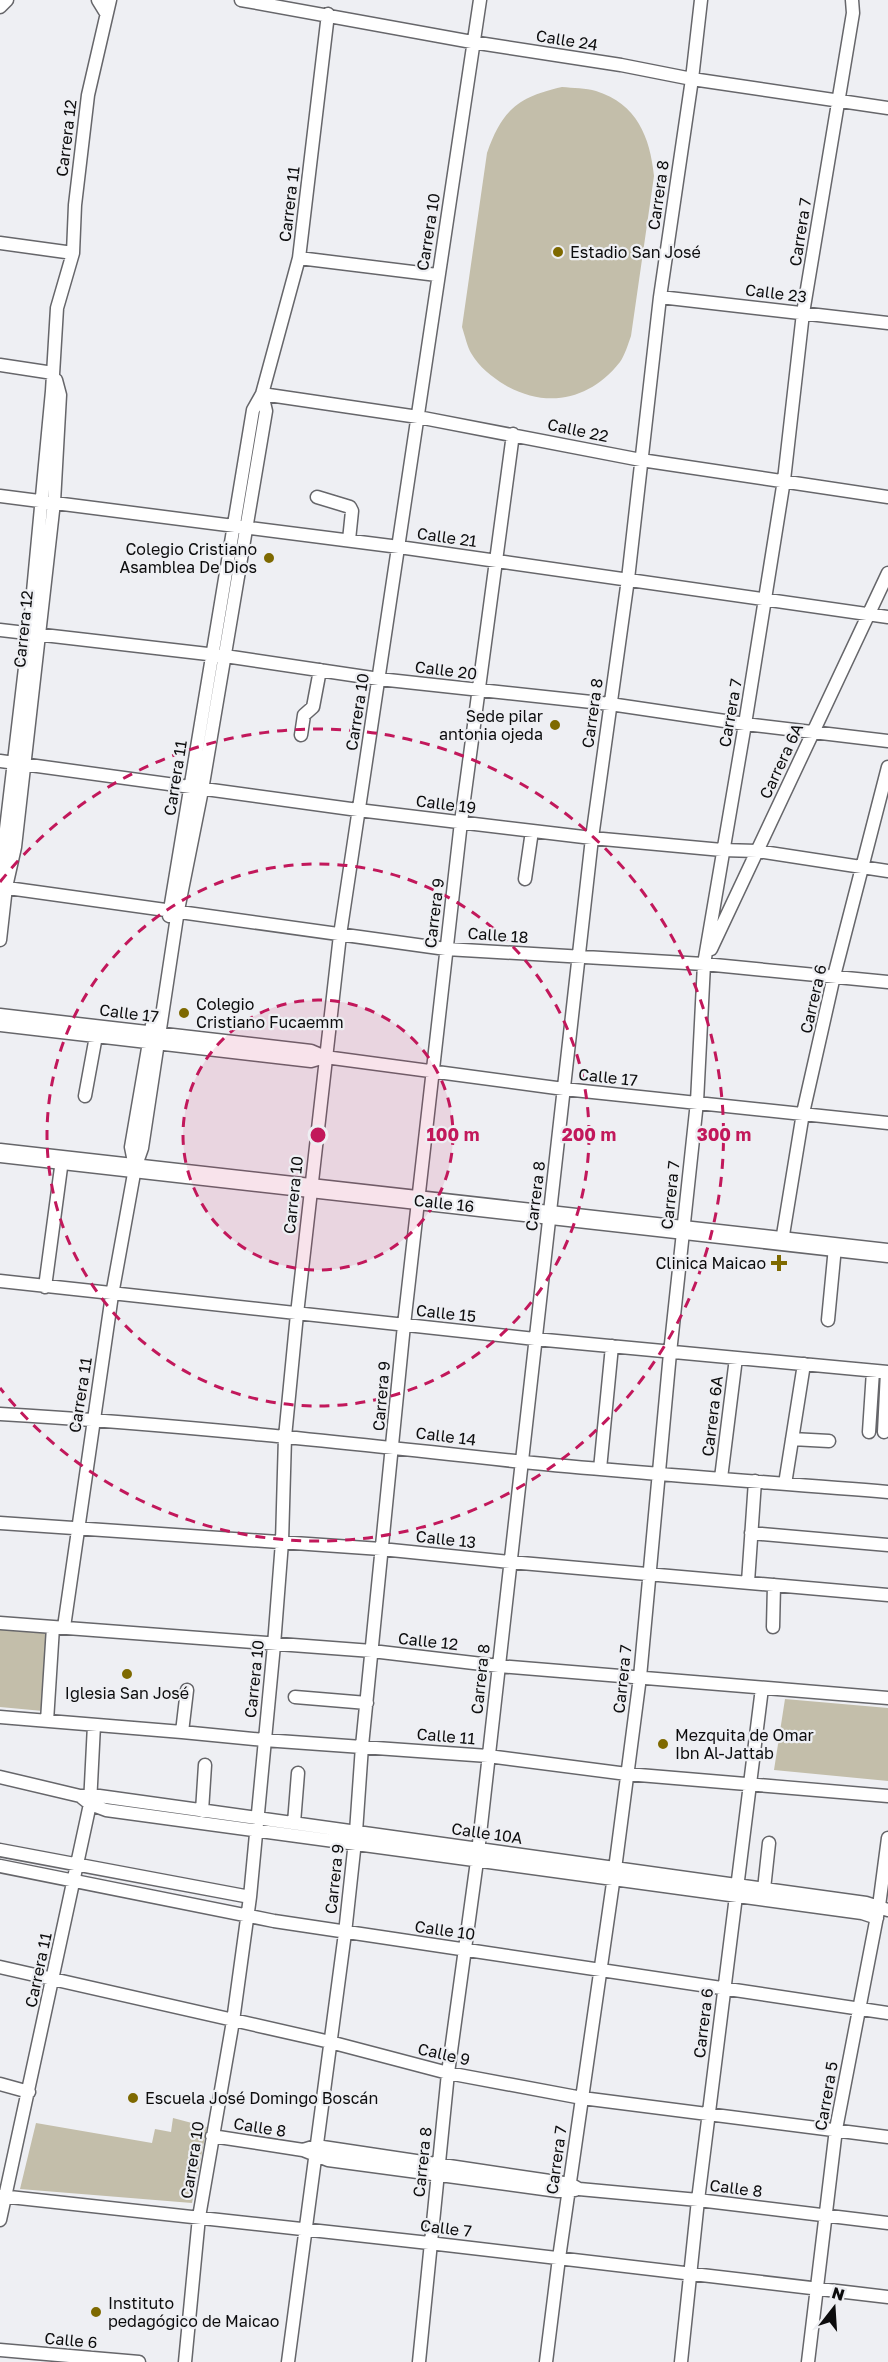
<svg xmlns="http://www.w3.org/2000/svg" width="888" height="2362" viewBox="0 0 888 2362" font-family="'Golos Text',sans-serif">
<rect width="100%" height="100%" fill="#eeeff3"/>
<path fill="#c3beaa" d="M562 87C573 88 586 88 596 91 637 104 650 137 654 176L631 336C628 344 625 355 620 362 590 400 547 409 505 385 492 377 479 367 471 353 467 346 465 336 462 327L487 153C502 110 518 97 562 87Z
M0 1625 49 1630 43 1711 0 1707Z
M785 1699 888 1708V1781L774 1770Z
M173 2118 207 2127 192 2203 20 2189 36 2123 152 2143 155 2129 171 2132Z"/>
<g fill="none" stroke-linecap="round" stroke-linejoin="round">
<defs>
<path id="minor" d="M98 0 106 13
M241 0 472 42 621 65 692 79 888 108
M0 7 7 0
M0 243 73 253
M299 258 437 275
M660 297 888 323
M0 365 53 373
M262 394 418 417 641 460 888 497
M0 496 399 547 888 617
M317 497 350 507 352 511 349 540
M0 630 225 656 379 679 610 704 745 724 888 741
M301 735 304 715 313 707 320 670
M0 761 358 810 592 838 722 850 757 851 888 871
M525 879 532 831
M0 887 446 949 704 964 888 982
M6 887 4 846 29 634 52 391 57 308 73 253 75 205 88 95 110 0
M169 916 253 410 262 394 299 258 328 14
M0 940 6 887 15 847 54 502 60 395 56 380
M711 949 888 573
M0 1015 311 1051 325 1057 564 1089 888 1123
M0 1025 311 1061 325 1057
M85 1096 96 1036
M135 1167 131 1147 152 1025
M782 1241 803 1113 834 976 888 767
M0 1281 535 1339 888 1372
M45 1287 62 1160
M828 1320 835 1247
M0 1414C175 1424 349 1443 523 1462 644 1474 766 1482 888 1492
M869 1432 873 1371
M884 1432 887 1372
M792 1439 829 1441
M600 1469 612 1346
M721 1478 736 1358
M785 1484 804 1364
M0 1523 381 1549 510 1562 888 1595
M751 1533 888 1545
M748 1582 755 1481
M0 1623 372 1651 499 1666 888 1698
M64 1627 112 1295 135 1168 142 1148 178 910 202 790 266 411 262 394
M773 1627 774 1585
M295 1697 367 1703
M0 1717 182 1732 264 1740 488 1756 627 1774 888 1796
M47 1721 53 1627
M182 1732 187 1690
M0 1777 80 1796 92 1795 866 1903 888 1910
M80 1796 90 1804 106 1810 862 1913 877 1918
M202 1811 205 1765
M294 1823 298 1773
M0 1850 250 1897
M0 1866 274 1921 888 2013
M764 1889 769 1843
M0 1967 330 2042 448 2073 582 2098 888 2137
M0 2084 29 2092
M212 2136 303 2150 328 2160 558 2191 575 2190
M303 2150 316 2146 570 2184 579 2189 698 2200 888 2223
M0 2196 429 2243 888 2297
M0 2220 90 1804 94 1725
M0 2350 139 2362
M185 2362 199 2217 233 2021 250 1897 274 1645 282 1542 285 1437 297 1314 340 935 480 0
M288 2362 345 1933 356 1832 362 1746 404 1325 461 822 513 434
M419 2362 448 2073 477 1861 592 838 628 579 660 297 692 79 701 0
M546 2362 559 2258 615 1869 640 1677 670 1353 697 1102 704 964 745 724 784 480 803 313 853 13 852 0
M681 2362 698 2200 762 1688
M808 2362 836 2129 879 1906 888 1838"/>
<path id="highway" d="M0 1153 888 1253"/>
</defs>
<use href="#minor" stroke="#66666a" stroke-width="15"/>
<use href="#highway" stroke="#66666a" stroke-width="21"/>
<use href="#minor" stroke="#fff" stroke-width="12"/>
<use href="#highway" stroke="#fff" stroke-width="18"/>
</g>
<circle cx="318" cy="1135" r="135" fill="#c2185b" fill-opacity=".12"/>
<g fill="none" stroke="#c2185b" stroke-width="3" stroke-dasharray="10 8">
<circle cx="318" cy="1135" r="135"/>
<circle cx="318" cy="1135" r="271"/>
<path d="M0 882A406 406 0 1 1 0 1388"/>
</g>
<g fill="#7e6900" stroke="#eeeff3" stroke-width="2">
<circle cx="558" cy="252" r="6"/>
<circle cx="269" cy="558" r="6"/>
<circle cx="555" cy="725" r="6"/>
<circle cx="184" cy="1013" r="6"/>
<path d="M776 1254h6v6h6v6h-6v6h-6v-6h-6v-6h6z"/>
<circle cx="127" cy="1674" r="6"/>
<circle cx="663" cy="1744" r="6"/>
<circle cx="133" cy="2098" r="6"/>
<circle cx="96" cy="2312" r="6"/>
</g>
<g text-anchor="middle" dominant-baseline="central" stroke-width="4.5" stroke-linejoin="round" paint-order="stroke">
<g font-size="16" fill="#0c0c0d" stroke="#eeeff3">
<text transform="translate(567 40) rotate(9)">Calle 24</text>
<text transform="translate(66 138) rotate(-83)">Carrera 12</text>
<text transform="translate(658 195) rotate(-82)">Carrera 8</text>
<text transform="translate(289 204) rotate(-83)">Carrera 11</text>
<text transform="translate(428 232) rotate(-81)">Carrera 10</text>
<text transform="translate(800 232) rotate(-81)">Carrera 7</text>
<text transform="translate(776 293) rotate(7)">Calle 23</text>
<text transform="translate(578 430) rotate(12)">Calle 22</text>
<text transform="translate(447 537) rotate(8)">Calle 21</text>
<text transform="translate(23 629) rotate(-84)">Carrera 12</text>
<text transform="translate(446 670) rotate(7)">Calle 20</text>
<text transform="translate(357 712) rotate(-81)">Carrera 10</text>
<text transform="translate(592 713) rotate(-82)">Carrera 8</text>
<text transform="translate(730 713) rotate(-80)">Carrera 7</text>
<text transform="translate(781 761) rotate(-65)">Carrera 6A</text>
<text transform="translate(175 778) rotate(-81)">Carrera 11</text>
<text transform="translate(446 804) rotate(7)">Calle 19</text>
<text transform="translate(434 913) rotate(-83)">Carrera 9</text>
<text transform="translate(498 935) rotate(4)">Calle 18</text>
<text transform="translate(813 999) rotate(-77)">Carrera 6</text>
<text transform="translate(129 1013) rotate(7)">Calle 17</text>
<text transform="translate(608 1077) rotate(6)">Calle 17</text>
<text transform="translate(293 1195) rotate(-84)">Carrera 10</text>
<text transform="translate(670 1195) rotate(-84)">Carrera 7</text>
<text transform="translate(535 1196) rotate(-83)">Carrera 8</text>
<text transform="translate(444 1203) rotate(6)">Calle 16</text>
<text transform="translate(446 1313) rotate(6)">Calle 15</text>
<text transform="translate(80 1395) rotate(-81)">Carrera 11</text>
<text transform="translate(381 1396) rotate(-85)">Carrera 9</text>
<text transform="translate(712 1416) rotate(-83)">Carrera 6A</text>
<text transform="translate(446 1436) rotate(7)">Calle 14</text>
<text transform="translate(446 1539) rotate(6)">Calle 13</text>
<text transform="translate(428 1641) rotate(6)">Calle 12</text>
<text transform="translate(254 1679) rotate(-84)">Carrera 10</text>
<text transform="translate(480 1679) rotate(-84)">Carrera 8</text>
<text transform="translate(622 1679) rotate(-84)">Carrera 7</text>
<text transform="translate(446 1736) rotate(5)">Calle 11</text>
<text transform="translate(487 1833) rotate(8)">Calle 10A</text>
<text transform="translate(334 1879) rotate(-84)">Carrera 9</text>
<text transform="translate(445 1930) rotate(8)">Calle 10</text>
<text transform="translate(38 1970) rotate(-78)">Carrera 11</text>
<text transform="translate(703 2023) rotate(-83)">Carrera 6</text>
<text transform="translate(444 2054) rotate(13)">Calle 9</text>
<text transform="translate(826 2096) rotate(-80)">Carrera 5</text>
<text transform="translate(260 2127) rotate(9)">Calle 8</text>
<text transform="translate(192 2160) rotate(-81)">Carrera 10</text>
<text transform="translate(556 2160) rotate(-82)">Carrera 7</text>
<text transform="translate(422 2162) rotate(-84)">Carrera 8</text>
<text transform="translate(736 2188) rotate(7)">Calle 8</text>
<text transform="translate(446 2228) rotate(7)">Calle 7</text>
<text transform="translate(71 2340) rotate(5)">Calle 6</text>
</g>
<g font-size="16" fill="#0c0c0d" stroke="#eeeff3" text-anchor="start">
<text x="570" y="252">Estadio San José</text>
<text x="257" y="549" text-anchor="end">Colegio Cristiano<tspan x="257" dy="18">Asamblea De Dios</tspan></text>
<text x="543" y="716" text-anchor="end">Sede pilar<tspan x="543" dy="18">antonia ojeda</tspan></text>
<text x="196" y="1004">Colegio<tspan x="196" dy="18">Cristiano Fucaemm</tspan></text>
<text x="766" y="1263" text-anchor="end">Clinica Maicao</text>
<text x="127" y="1693" text-anchor="middle">Iglesia San José</text>
<text x="675" y="1735">Mezquita de Omar<tspan x="675" dy="18">Ibn Al-Jattab</tspan></text>
<text x="145" y="2098">Escuela José Domingo Boscán</text>
<text x="108" y="2303">Instituto<tspan x="108" dy="18">pedagógico de Maicao</tspan></text>
</g>
</g>
<circle cx="318" cy="1135" r="9" fill="#c2185b" stroke="#eeeff3" stroke-width="3"/>
<g font-size="18" text-anchor="middle" font-weight="bold" fill="#c2185b" stroke="#eeeff3" stroke-width="4.5" stroke-linejoin="round" paint-order="stroke">
<text x="453" y="1141">100 m</text>
<text x="589" y="1141">200 m</text>
<text x="724" y="1141">300 m</text>
</g>
<g transform="translate(834 2308) rotate(17)" stroke="#eeeff3" stroke-width="4.5" paint-order="stroke">
<path d="M0-4.5L10 22L0 15L-10 22Z" fill="#0c0c0d"/>
<text y="-9" font-size="16" font-weight="bold" text-anchor="middle" fill="#0c0c0d">N</text>
</g>
</svg>
